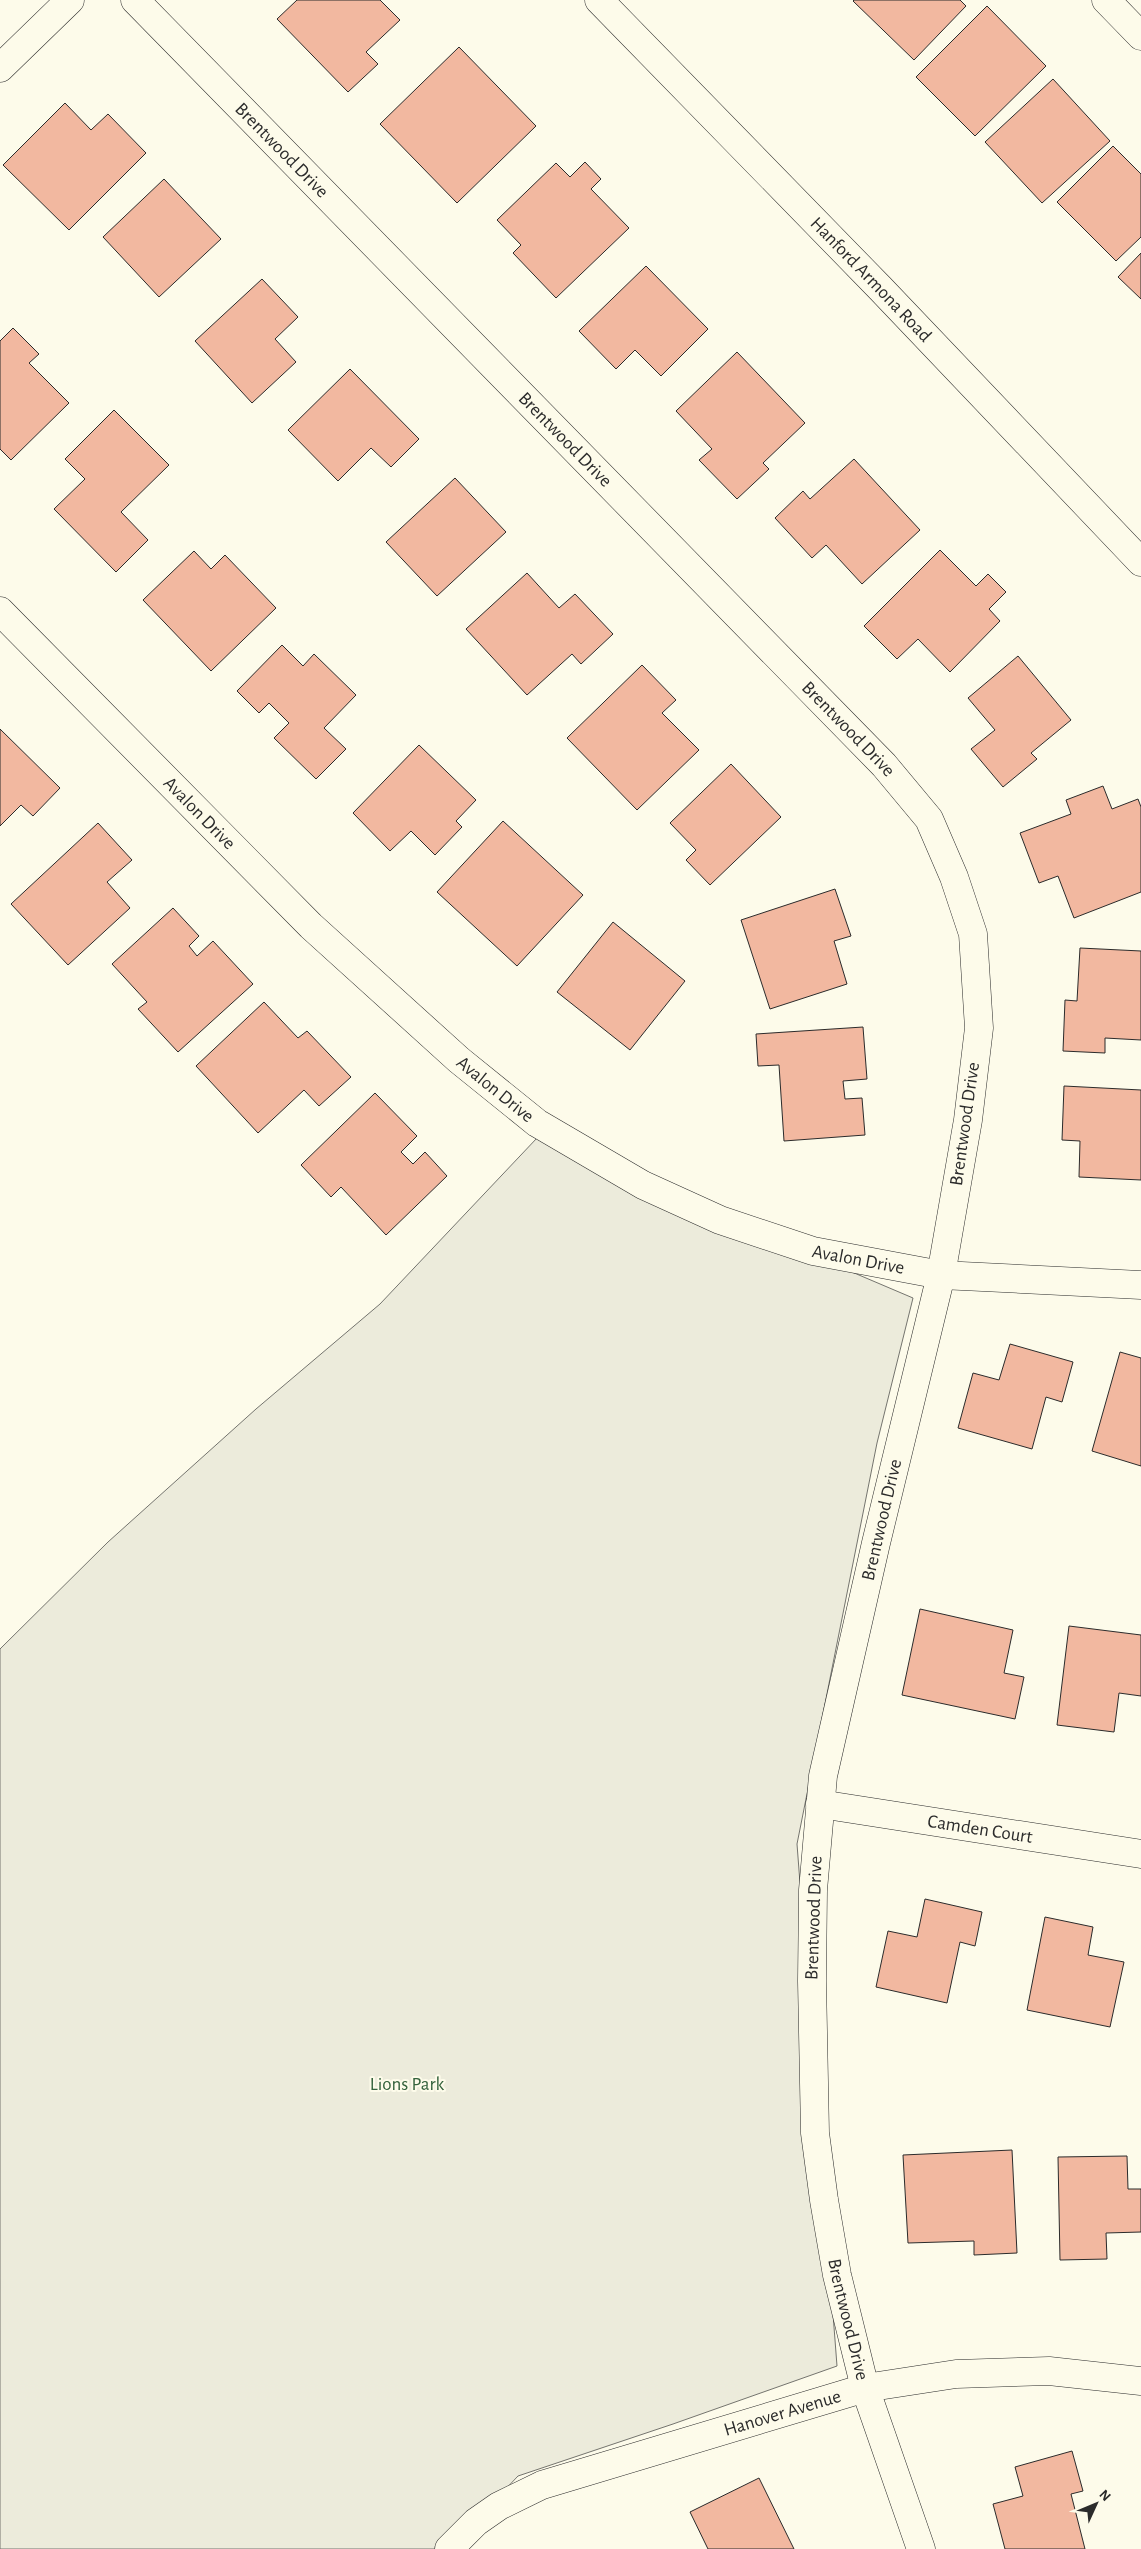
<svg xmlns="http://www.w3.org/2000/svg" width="1141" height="2549" viewBox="0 0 1141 2549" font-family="'Alegreya Sans',sans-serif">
<rect width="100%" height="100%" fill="#fdfbea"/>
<path fill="#ecebdb" stroke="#74746e" d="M537 1138 913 1298 877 1443 797 1844 837 2366 673 2424 518 2476 449 2549H0V1649L108 1542 256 1409 380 1304Z"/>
<path fill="#f2b8a0" stroke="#2b2b2b" d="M297 0H380L400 20 366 52 378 64 348 92 277 19Z
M854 0H960L966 6 914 60 853 1Z
M987 6 1046 66 975 136 916 77Z
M459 47 536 126 457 203 380 124Z
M1053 79 1110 141 1042 203 985 142Z
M65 103 91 130 108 114 146 153 69 230 3 165Z
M1113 146 1141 174V237L1116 261 1057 202Z
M585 162 601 179 591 189 629 228 556 298 513 253 521 245 497 220 556 163 570 177Z
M164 179 221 239 159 297 103 237Z
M1141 253V299L1118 277Z
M646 266 708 329 661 376 635 350 616 369 579 331Z
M262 279 298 317 275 339 296 362 252 403 195 341Z
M13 328 39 354 29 363 69 403 11 460 0 449V341Z
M737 352 805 423 763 463 769 469 737 499 699 460 712 449 676 411Z
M350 369 419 439 391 467 371 448 338 481 288 430Z
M114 410 169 465 121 512 148 540 116 572 54 509 85 479 65 459Z
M854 459 920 530 862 584 826 545 812 558 775 518 803 491 810 499Z
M455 478 506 532 437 596 386 542Z
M940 550 976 586 988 574 1006 592 989 609 1000 621 950 672 918 639 897 659 864 626Z
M194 551 211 569 225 555 276 608 211 671 143 600Z
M527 573 559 608 575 594 613 634 581 664 572 654 527 695 466 629Z
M282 645 303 666 314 654 356 695 324 728 346 749 316 779 274 738 289 723 269 703 259 713 237 691Z
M1018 656 1071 720 1031 753 1037 759 1003 787 971 749 995 730 968 698Z
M642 665 676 700 662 713 699 750 637 810 567 738Z
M0 729 60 788 33 816 21 805 0 826Z
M419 745 476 800 456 821 462 827 435 855 411 831 390 851 353 813Z
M731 764 781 817 710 885 686 860 696 850 670 823Z
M1103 786 1112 809 1138 799 1141 807V892L1074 918 1058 876 1039 883 1020 833 1071 814 1066 800Z
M503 821 583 895 517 966 437 892Z
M98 823 132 860 107 882 130 908 68 965 11 904Z
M835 889 851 936 834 941 847 984 770 1009 741 920Z
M173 908 199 936 189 946 197 956 213 941 253 984 178 1052 138 1009 147 1002 112 964Z
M613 922 685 981 630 1050 557 992Z
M1080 948 1141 951V1040L1105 1038V1053L1063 1051 1065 1000 1077 1001Z
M264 1002 298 1038 307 1031 351 1077 319 1106 304 1090 258 1133 196 1066Z
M863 1027 867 1079 843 1081 845 1099 862 1098 865 1135 784 1141 779 1065 758 1066 756 1034Z
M1064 1086 1141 1090V1180L1079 1177 1080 1141 1062 1140Z
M375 1093 417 1136 401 1152 413 1164 425 1152 447 1176 386 1235 341 1187 331 1197 301 1165Z
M1010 1344 1073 1362 1062 1402 1046 1397 1032 1449 958 1428 973 1373 999 1380Z
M1120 1352 1141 1358V1466L1092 1451Z
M920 1609 1013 1630 1004 1673 1024 1677 1015 1719 902 1695Z
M1069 1626 1141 1635V1696L1119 1693 1114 1732 1057 1725Z
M925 1899 982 1912 975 1946 960 1942 947 2003 876 1987 888 1931 917 1937Z
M1045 1917 1093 1927 1088 1955 1124 1962 1110 2027 1027 2010Z
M1012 2150 1017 2253 974 2255V2241L908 2243 903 2155Z
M1127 2156 1128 2189H1141V2232L1106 2233 1107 2259 1060 2260 1058 2157Z
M1072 2451 1083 2491 1071 2494 1085 2549H1005L993 2504 1023 2496 1015 2467Z
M759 2478 794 2549H708L690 2512Z"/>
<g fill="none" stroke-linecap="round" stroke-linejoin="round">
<defs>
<g id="minor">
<path id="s1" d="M135 0 884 765 929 819 954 877 973 934 979 1028 968 1120 941 1275 876 1543 823 1776 813 1890 812 1981 815 2133 824 2200 837 2275 865 2388 921 2549"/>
<path d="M1106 0 1141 36"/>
<path d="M0 68 70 0"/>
<path id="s2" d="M0 611 311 926 459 1060 537 1123 643 1185 720 1220 813 1251 941 1275 1141 1285"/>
<path id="s3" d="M820 1804 1141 1854"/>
<path id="s4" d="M449 2549 476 2522 499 2506 542 2485 865 2388 956 2374 1049 2371 1141 2381"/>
</g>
<g id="secondary">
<path id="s5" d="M599 0 880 288 1141 562"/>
</g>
</defs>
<use href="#minor" stroke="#2b2b2b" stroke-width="29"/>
<use href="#secondary" stroke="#2b2b2b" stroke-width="29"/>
<use href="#minor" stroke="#fdfbea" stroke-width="28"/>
<use href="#secondary" stroke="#fdfbea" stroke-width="28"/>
</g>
<g text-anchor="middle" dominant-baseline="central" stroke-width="4" stroke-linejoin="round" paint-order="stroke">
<g font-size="19" fill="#2b2b2b" stroke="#fdfbea">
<text stroke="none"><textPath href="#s1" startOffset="210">Brentwood Drive</textPath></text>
<text stroke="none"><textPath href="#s5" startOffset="390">Hanford Armona Road</textPath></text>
<text stroke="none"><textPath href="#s1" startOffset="615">Brentwood Drive</textPath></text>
<text stroke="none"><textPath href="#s1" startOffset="1020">Brentwood Drive</textPath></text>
<text stroke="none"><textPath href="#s2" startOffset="284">Avalon Drive</textPath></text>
<text stroke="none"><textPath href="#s2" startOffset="689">Avalon Drive</textPath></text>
<text transform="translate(965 1124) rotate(-82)">Brentwood Drive</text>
<text stroke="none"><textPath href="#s2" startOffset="1094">Avalon Drive</textPath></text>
<text transform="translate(882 1520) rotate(-77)">Brentwood Drive</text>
<text stroke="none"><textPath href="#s3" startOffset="162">Camden Court</textPath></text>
<text transform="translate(814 1918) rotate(-88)">Brentwood Drive</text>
<text stroke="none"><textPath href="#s1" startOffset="2670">Brentwood Drive</textPath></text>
<text stroke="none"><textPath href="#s4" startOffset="365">Hanover Avenue</textPath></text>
</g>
<g font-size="19" fill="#34623c" stroke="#fdfbea">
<text x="407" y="2084">Lions Park</text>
</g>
</g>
<g transform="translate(1096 2504) rotate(46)" stroke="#fdfbea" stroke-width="4" paint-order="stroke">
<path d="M0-4L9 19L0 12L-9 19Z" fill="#2b2b2b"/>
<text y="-8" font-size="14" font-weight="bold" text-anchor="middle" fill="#2b2b2b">N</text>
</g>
</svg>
